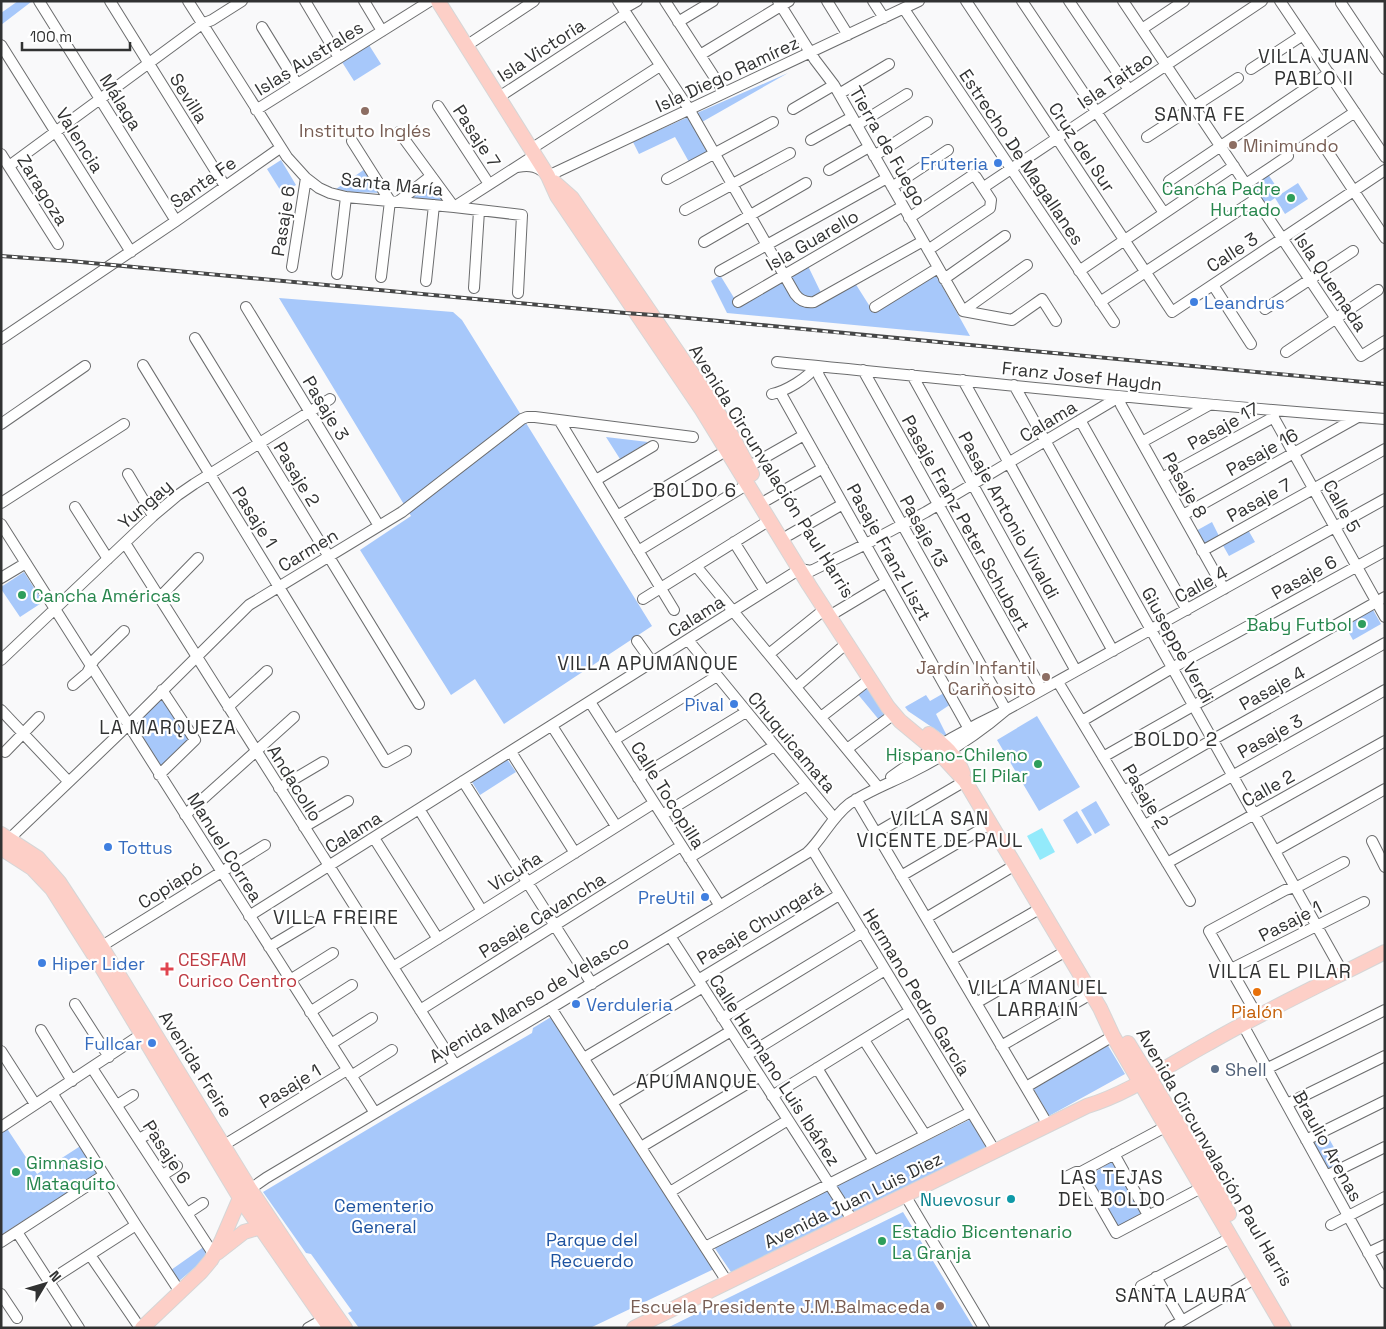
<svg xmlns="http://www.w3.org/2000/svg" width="1386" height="1329" viewBox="0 0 1386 1329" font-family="'Space Grotesk',sans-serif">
<rect width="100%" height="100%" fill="#f9f9fa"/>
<path fill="#a7c8fa" d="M18 1 31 2 1 25V13Z
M369 45 381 64 354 81 342 62Z
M788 73 702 122 697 113Z
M688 117 707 152 689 162 675 137 639 154 633 142Z
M281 160 296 185 282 193 267 169Z
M365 169 382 193 352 192 336 189Z
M1268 174 1281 194 1298 183 1308 199 1285 214 1275 198 1265 205 1251 185Z
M430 182 445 202 406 199Z
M808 266 825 301 855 283 874 313 936 275 970 336 727 313 711 281 720 275 739 306Z
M279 298 453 312 462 320 652 626 504 724 475 679 451 695 360 550 411 516Z
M606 437 648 442 620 459Z
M1212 522 1219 536 1202 545 1194 532Z
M1247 528 1255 542 1229 556 1221 542Z
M24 572 43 602 20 617 1 589V587Z
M1372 608 1381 624 1353 640 1344 624Z
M869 681 889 713 880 721 856 692Z
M944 693 951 704 936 714 948 738 908 711 905 707 926 695 930 701Z
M161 698 190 741 161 768 133 724Z
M1037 716 1080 787 1039 811 997 740Z
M507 759 516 772 480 795 472 782Z
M1096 801 1110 825 1095 834 1081 810Z
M1077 811 1092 835 1077 844 1063 820Z
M551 1017 714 1269 590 1328H359L348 1313 352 1311 311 1254 306 1253 263 1192 400 1110 532 1033 533 1028Z
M1107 1044 1125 1074 1049 1116 1033 1088Z
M971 1119 989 1147 733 1275 714 1247Z
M6 1127 37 1174 82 1145 99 1172 1 1235V1130Z
M1326 1133 1343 1164 1328 1172 1311 1140Z
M1113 1161 1142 1214 1119 1227 1116 1225 1089 1178 1090 1175Z
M903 1212 974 1328H667Z
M205 1246 211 1254 179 1281 171 1270Z"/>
<path fill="#93eafb" d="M1042 828 1055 852 1040 860 1027 836Z"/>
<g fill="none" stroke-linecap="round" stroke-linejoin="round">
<defs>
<path id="minor" d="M39 1 176 221
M110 1 225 186
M188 1 287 157 306 178 319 188 330 193 346 197 454 207 535 155
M305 1 339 58
M364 1 382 31
M618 1 689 109 795 294C800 301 806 303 814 302L923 241
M665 1 724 92
M778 1 815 60 834 85 963 311
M827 1 848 35
M873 1 884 18
M966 1 1172 312 1385 170
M1022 1 1164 213
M1069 1 1129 90
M1123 1 1361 356 1385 341
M1280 1 1385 157
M1341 3 1385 69
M623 9 637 1
M904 9 1114 322
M678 22 713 1
M262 27 297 84
M1142 29 1184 1
M1 45 131 252
M466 46 534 1
M700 55 789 1
M1251 69 1303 35
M839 94 889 64
M499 97 626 14
M438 106 489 184
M793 109 834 85
M256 110 430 1
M857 125 907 94
M399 132 454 207 522 215 518 293
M1147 137 1238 78
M1318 137 1385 238
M811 140 852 117
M352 141 390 201 381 277
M1301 148 1355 112
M531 149 660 66
M1 154 58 244
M874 156 927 122
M9 166 202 24 212 20 242 1
M518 167C530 164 539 167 548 176L919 1
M829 170 869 147
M667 179 773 122
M1169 181 1329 73
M1246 184 1288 156
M987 185 1262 1
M892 187 948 150
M399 201 431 176
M685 210 790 153
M909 218 973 175 976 177 991 200 990 208 928 250
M704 242 806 183
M292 267 306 178
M720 271 887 178
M1079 271 1234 166
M337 274 346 197
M944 279 1005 236
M426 281 434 205
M1213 285 1251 344
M474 288 479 211
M738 302 903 206
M1100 302 1256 199
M246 307 379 526
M875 307 938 268
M1265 309 1353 251
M963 311 1012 320 1042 299 1056 321
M963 311 1027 265
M195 338 419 704
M1 339 176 221 280 148
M1286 352 1378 290
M777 362C979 382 1182 404 1385 419
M143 365 386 762 406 751
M816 366 819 376 1006 710
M863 370 1042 690
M912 375 1076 671
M963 380 1113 651
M1014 385 1343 973
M780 392 969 729
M772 394C786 391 808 378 816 366
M1270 411 1385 617
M559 420 674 610
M1080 420 1187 610
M1 424 85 366
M1142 442 1209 405
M748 467 804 435
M128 474 153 516
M1162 478 1274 417
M596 480 653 446
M767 500 823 468
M1 503 124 424
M75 507 108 559
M1183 515 1358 417
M617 516 719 455
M1 524 375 1113
M789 535 843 504
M734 542 765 591
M125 543 455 1065
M638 551 748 484
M1202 551 1385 449
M696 566 878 787
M1 578 26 563
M159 598 198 558
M643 599 770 520
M836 612 886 582
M688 640 834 818
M637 641 652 662
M769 654 825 609
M1 660 153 516 178 495 194 484 330 399
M1058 682 1190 901
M73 685 87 673 94 660 124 631
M796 687 847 643
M590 702 720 906
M228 707 267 671
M1 710 68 781
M821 717 870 679
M1082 721 1172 668 1385 551
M552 726 616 826
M614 740 717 676
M847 749 894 714
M5 752 39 717
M511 752 575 853
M1103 757 1385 597
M159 775 195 740 162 690
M891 777C927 751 966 729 1006 710L1385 499
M638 778 746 712
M463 781 592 984
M279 788 323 762
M1124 791 1212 740 1385 643
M856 799 1048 1125
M419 809 482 911
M185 815 294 717
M662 815 774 746
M1145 825 1385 690
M304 827 348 801
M876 833 965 781
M374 838 438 939
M1372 841 1385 867
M5 843 121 732 249 605 402 512 522 419 527 417H535L693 437
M812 849 995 1151
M1275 851 1385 789
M689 858 807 785
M1167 863 1385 741
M901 876 990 824
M249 916 800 569 811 571 815 569 866 544 926 512 1119 397 1121 405 1224 589
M926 918 1015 865
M670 936 853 1221
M269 947 311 922
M97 949 265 845
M951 960 1041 908
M393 967 654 803
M1231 969 1364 902
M290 980 333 953
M698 980 839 895
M976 1003 1066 951
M75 1004 109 1057
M551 1008 728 1283
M420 1010 681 846
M310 1012 352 985
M1258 1017 1209 931 1285 890 1301 885 1344 862
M722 1018 863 932
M1243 1025 1385 1283
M41 1030 72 1081
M864 1040 925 1135
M331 1044 372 1018
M1001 1046 1091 994
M1 1051 35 1104
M747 1055 885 970
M584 1058 703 987
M92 1068 214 1255
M817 1068 874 1161
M1268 1068 1385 1010
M351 1076 392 1050
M1026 1087 1113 1036
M52 1093 136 1225 180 1292
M772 1096 910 1011
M613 1102 731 1031
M1287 1104 1385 1056
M117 1105 133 1095
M1 1127 142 1034
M139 1139 153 1131
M1306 1140 1385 1101
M224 1145 347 1070
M641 1147 760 1076
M1114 1154 1148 1215
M1081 1172 1116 1233 1203 1187
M163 1175 177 1166
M1326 1176 1385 1147
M1066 1177 1076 1172H1081L1167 1126
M246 1192 266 1178 551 1008 807 853C823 838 831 818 849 804 868 791 890 783 910 773 944 756 977 735 1006 710
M670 1192 788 1120
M905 1195 984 1328
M188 1213 203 1203
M1331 1225 1385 1197
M17 1232 79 1328
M1 1242 104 1175
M705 1247 971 1112
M1368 1253 1385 1245
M90 1255 140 1328
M1156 1277 1182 1321
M49 1281 136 1225
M1141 1286 1232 1237
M1 1294 17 1318
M308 1328 324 1319
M1170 1328 1256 1278"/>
<path id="major" d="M438 1 548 176 557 196 702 410 809 585 888 707 900 721 941 755 965 781 1100 1008 1113 1036 1284 1328
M554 182 572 198 713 404 732 436 752 474
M929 734C944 745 956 755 963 773
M1 834 38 858 59 882 101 946 250 1189 302 1267 345 1328
M1 848 32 868 52 889 99 963 240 1198 330 1328
M1128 1043 1207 1171 1229 1214
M217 1253 244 1232 261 1227
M142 1328 201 1272 211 1260 221 1242 240 1198
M634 1328 1087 1106C1130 1093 1170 1064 1209 1043 1266 1010 1326 982 1385 952"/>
</defs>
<use href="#minor" stroke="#6c6d6e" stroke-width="12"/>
<use href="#major" stroke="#d6d6d6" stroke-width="16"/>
<use href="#minor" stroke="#fff" stroke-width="10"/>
<use href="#major" stroke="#fdcfc7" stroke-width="14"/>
<defs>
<path id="rail" d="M1 256 70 261 625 313 667 316C906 340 1146 361 1385 384"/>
</defs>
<use href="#rail" stroke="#464747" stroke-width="4"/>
<use href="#rail" stroke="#fff" stroke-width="2" stroke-dasharray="5.5" stroke-linecap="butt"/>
</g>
<g fill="#8d6e63" stroke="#fff" stroke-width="2">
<circle cx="365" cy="111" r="5"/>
<circle cx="1233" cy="145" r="5"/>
<circle cx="1046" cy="677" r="5"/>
<circle cx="940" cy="1306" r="5"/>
</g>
<g fill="#3f7fe0" stroke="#fff" stroke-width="2">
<circle cx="998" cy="163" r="5"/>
<circle cx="1194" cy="302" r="5"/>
<circle cx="734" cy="704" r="5"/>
<circle cx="108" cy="847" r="5"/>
<circle cx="705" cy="897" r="5"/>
<circle cx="42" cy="963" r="5"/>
<circle cx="576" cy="1004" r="5"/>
<circle cx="152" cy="1043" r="5"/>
</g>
<g fill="#2e9e5b" stroke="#fff" stroke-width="2">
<circle cx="1291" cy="198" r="5"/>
<circle cx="22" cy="595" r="5"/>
<circle cx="1362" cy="624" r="5"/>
<circle cx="1038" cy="764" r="5"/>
<circle cx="16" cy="1172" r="5"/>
<circle cx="882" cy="1241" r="5"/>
</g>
<path fill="#e0444e" stroke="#fff" stroke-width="2" d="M164.5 961.5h5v5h5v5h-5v5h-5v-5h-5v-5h5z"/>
<circle fill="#e8710a" stroke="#fff" stroke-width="2" cx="1257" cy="992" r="5"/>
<circle fill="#5c6f8a" stroke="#fff" stroke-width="2" cx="1215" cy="1069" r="5"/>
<circle fill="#0f9aa8" stroke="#fff" stroke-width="2" cx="1011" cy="1199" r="5"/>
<g text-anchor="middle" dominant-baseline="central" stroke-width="4.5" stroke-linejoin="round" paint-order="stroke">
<g font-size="18" fill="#313232" stroke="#fff">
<text transform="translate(541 50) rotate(-33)">Isla Victoria</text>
<text transform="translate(309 58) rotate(-32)">Islas Australes</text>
<text transform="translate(727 74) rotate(-25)">Isla Diego Ramírez</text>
<text transform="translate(1115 80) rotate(-34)">Isla Taitao</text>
<text transform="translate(189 98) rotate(58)">Sevilla</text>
<text transform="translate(121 102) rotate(58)">Málaga</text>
<text transform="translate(477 136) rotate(57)">Pasaje 7</text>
<text transform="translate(80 140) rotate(58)">Valencia</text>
<text transform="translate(888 146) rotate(60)">Tierra de Fuego</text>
<text transform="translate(1082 147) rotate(56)">Cruz del Sur</text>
<text transform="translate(1022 157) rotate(56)">Estrecho De Magallanes</text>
<text transform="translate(203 182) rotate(-35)">Santa Fe</text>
<text transform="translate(392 184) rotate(6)">Santa María</text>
<text transform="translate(43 190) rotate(58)">Zaragoza</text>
<text transform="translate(283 221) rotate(-81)">Pasaje 6</text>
<text transform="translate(812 240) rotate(-30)">Isla Guarello</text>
<text transform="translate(1232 252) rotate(-33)">Calle 3</text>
<text transform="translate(1331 282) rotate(56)">Isla Quemada</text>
<text transform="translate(1082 376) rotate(6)">Franz Josef Haydn</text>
<text transform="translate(326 408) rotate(59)">Pasaje 3</text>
<text transform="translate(1048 421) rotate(-31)">Calama</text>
<text transform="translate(1223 426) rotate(-29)">Pasaje 17</text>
<text transform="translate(1262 452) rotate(-29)">Pasaje 16</text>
<text transform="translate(772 471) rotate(58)">Avenida Circunvalación Paul Harris</text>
<text transform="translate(297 474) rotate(59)">Pasaje 2</text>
<text transform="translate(1185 485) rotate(61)">Pasaje 8</text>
<text transform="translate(1259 500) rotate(-29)">Pasaje 7</text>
<text transform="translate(145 504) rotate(-41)">Yungay</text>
<text transform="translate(1342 506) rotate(61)">Calle 5</text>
<text transform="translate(1009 515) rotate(61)">Pasaje Antonio Vivaldi</text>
<text transform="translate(255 517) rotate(58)">Pasaje 1</text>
<text transform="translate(966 523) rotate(61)">Pasaje Franz Peter Schubert</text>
<text transform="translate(924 531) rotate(61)">Pasaje 13</text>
<text transform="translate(308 550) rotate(-31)">Carmen</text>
<text transform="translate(889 552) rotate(61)">Pasaje Franz Liszt</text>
<text transform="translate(1304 577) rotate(-29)">Pasaje 6</text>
<text transform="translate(1201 584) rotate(-29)">Calle 4</text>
<text transform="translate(696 616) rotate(-32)">Calama</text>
<text transform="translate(1178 645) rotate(61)">Giuseppe Verdi</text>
<text transform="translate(1272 688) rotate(-29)">Pasaje 4</text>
<text transform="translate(1270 736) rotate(-29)">Pasaje 3</text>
<text transform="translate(792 742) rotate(50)">Chuquicamata</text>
<text transform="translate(295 783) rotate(58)">Andacollo</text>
<text transform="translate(1268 788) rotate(-29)">Calle 2</text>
<text transform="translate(668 795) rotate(58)">Calle Tocopilla</text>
<text transform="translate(1146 796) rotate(59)">Pasaje 2</text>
<text transform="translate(353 832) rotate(-32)">Calama</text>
<text transform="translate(225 847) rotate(58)">Manuel Correa</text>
<text transform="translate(515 871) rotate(-32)">Vicuña</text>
<text transform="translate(170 885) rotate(-32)">Copiapó</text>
<text transform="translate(542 915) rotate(-32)">Pasaje Cavancha</text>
<text transform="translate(1290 921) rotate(-27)">Pasaje 1</text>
<text transform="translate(760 923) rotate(-31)">Pasaje Chungará</text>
<text transform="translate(917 992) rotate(59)">Hermano Pedro García</text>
<text transform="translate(529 999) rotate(-31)">Avenida Manso de Velasco</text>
<text transform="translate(196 1064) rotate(58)">Avenida Freire</text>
<text transform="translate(775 1070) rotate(57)">Calle Hermano Luis Ibáñez</text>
<text transform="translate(290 1086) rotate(-31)">Pasaje 1</text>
<text transform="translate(1328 1146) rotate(61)">Braulio Arenas</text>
<text transform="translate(167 1152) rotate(57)">Pasaje 6</text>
<text transform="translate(1215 1157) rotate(60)">Avenida Circunvalación Paul Harris</text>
<text transform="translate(853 1200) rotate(-26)">Avenida Juan Luis Diez</text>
</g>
<g font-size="18" fill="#785e54" stroke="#fff" text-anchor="end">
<text x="365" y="130" text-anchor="middle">Instituto Inglés</text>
<text x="1243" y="145" text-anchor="start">Minimundo</text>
<text x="1036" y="667">Jardín Infantil<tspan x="1036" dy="21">Cariñosito</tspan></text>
<text x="930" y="1306">Escuela Presidente J.M.Balmaceda</text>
</g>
<g font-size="18" fill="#366cbe" stroke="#fff" text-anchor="end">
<text x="988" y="163">Fruteria</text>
<text x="1204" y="302" text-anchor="start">Leandrus</text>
<text x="724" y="704">Pival</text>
<text x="118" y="847" text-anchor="start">Tottus</text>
<text x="695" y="897">PreUtil</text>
<text x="52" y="963" text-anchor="start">Hiper Lider</text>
<text x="586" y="1004" text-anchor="start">Verduleria</text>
<text x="142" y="1043">Fullcar</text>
</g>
<g font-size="18" fill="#27864d" stroke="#fff" text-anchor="end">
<text x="1281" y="188">Cancha Padre<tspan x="1281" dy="21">Hurtado</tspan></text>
<text x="32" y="595" text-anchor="start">Cancha Américas</text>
<text x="1352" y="624">Baby Futbol</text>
<text x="1028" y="754">Hispano-Chileno<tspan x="1028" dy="21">El Pilar</tspan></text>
<text x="26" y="1162" text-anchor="start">Gimnasio<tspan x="26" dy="21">Mataquito</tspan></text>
<text x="892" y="1231" text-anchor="start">Estadio Bicentenario<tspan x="892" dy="21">La Granja</tspan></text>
</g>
<g font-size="18" fill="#be3a42" stroke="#fff" text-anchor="start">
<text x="178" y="959">CESFAM<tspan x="178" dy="21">Curico Centro</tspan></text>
</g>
<g font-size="18" fill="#c56008" stroke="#fff">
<text x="1257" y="1011">Pialón</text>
</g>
<g font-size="18" fill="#4e5e75" stroke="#fff" text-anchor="start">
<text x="1225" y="1069">Shell</text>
</g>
<g font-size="18" fill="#0d838f" stroke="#fff" text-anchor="end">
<text x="1001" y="1199">Nuevosur</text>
</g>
<g font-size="18" fill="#1e53a0" stroke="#fff">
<text x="384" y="1205">Cementerio<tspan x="384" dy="21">General</tspan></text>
<text x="592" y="1239">Parque del<tspan x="592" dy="21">Recuerdo</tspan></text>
</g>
<g font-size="19" letter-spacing="1" fill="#313232" stroke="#fff">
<text x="1314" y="56">VILLA JUAN<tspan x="1314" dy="22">PABLO II</tspan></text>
<text x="1200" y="114">SANTA FE</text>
<text x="695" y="490">BOLDO 6</text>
<text x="648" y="663">VILLA APUMANQUE</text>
<text x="168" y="727">LA MARQUEZA</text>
<text x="1176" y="739">BOLDO 2</text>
<text x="940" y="818">VILLA SAN<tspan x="940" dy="22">VICENTE DE PAUL</tspan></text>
<text x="336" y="917">VILLA FREIRE</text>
<text x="1280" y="971">VILLA EL PILAR</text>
<text x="1038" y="987">VILLA MANUEL<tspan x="1038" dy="22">LARRAIN</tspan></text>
<text x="697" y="1081">APUMANQUE</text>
<text x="1112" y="1177">LAS TEJAS<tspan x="1112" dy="22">DEL BOLDO</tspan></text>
<text x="1181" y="1295">SANTA LAURA</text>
</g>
</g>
<rect width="1386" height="1329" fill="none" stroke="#313232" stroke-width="5"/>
<g transform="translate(45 1284) rotate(52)" stroke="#ffffff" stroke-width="4" paint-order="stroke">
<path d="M0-4L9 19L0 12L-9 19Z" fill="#313232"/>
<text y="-8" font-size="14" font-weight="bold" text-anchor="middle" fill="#313232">N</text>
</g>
<path d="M22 42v8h108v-8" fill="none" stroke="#313232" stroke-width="2.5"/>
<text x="30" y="42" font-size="15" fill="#313232" stroke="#ffffff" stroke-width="4" paint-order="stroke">100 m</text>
</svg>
